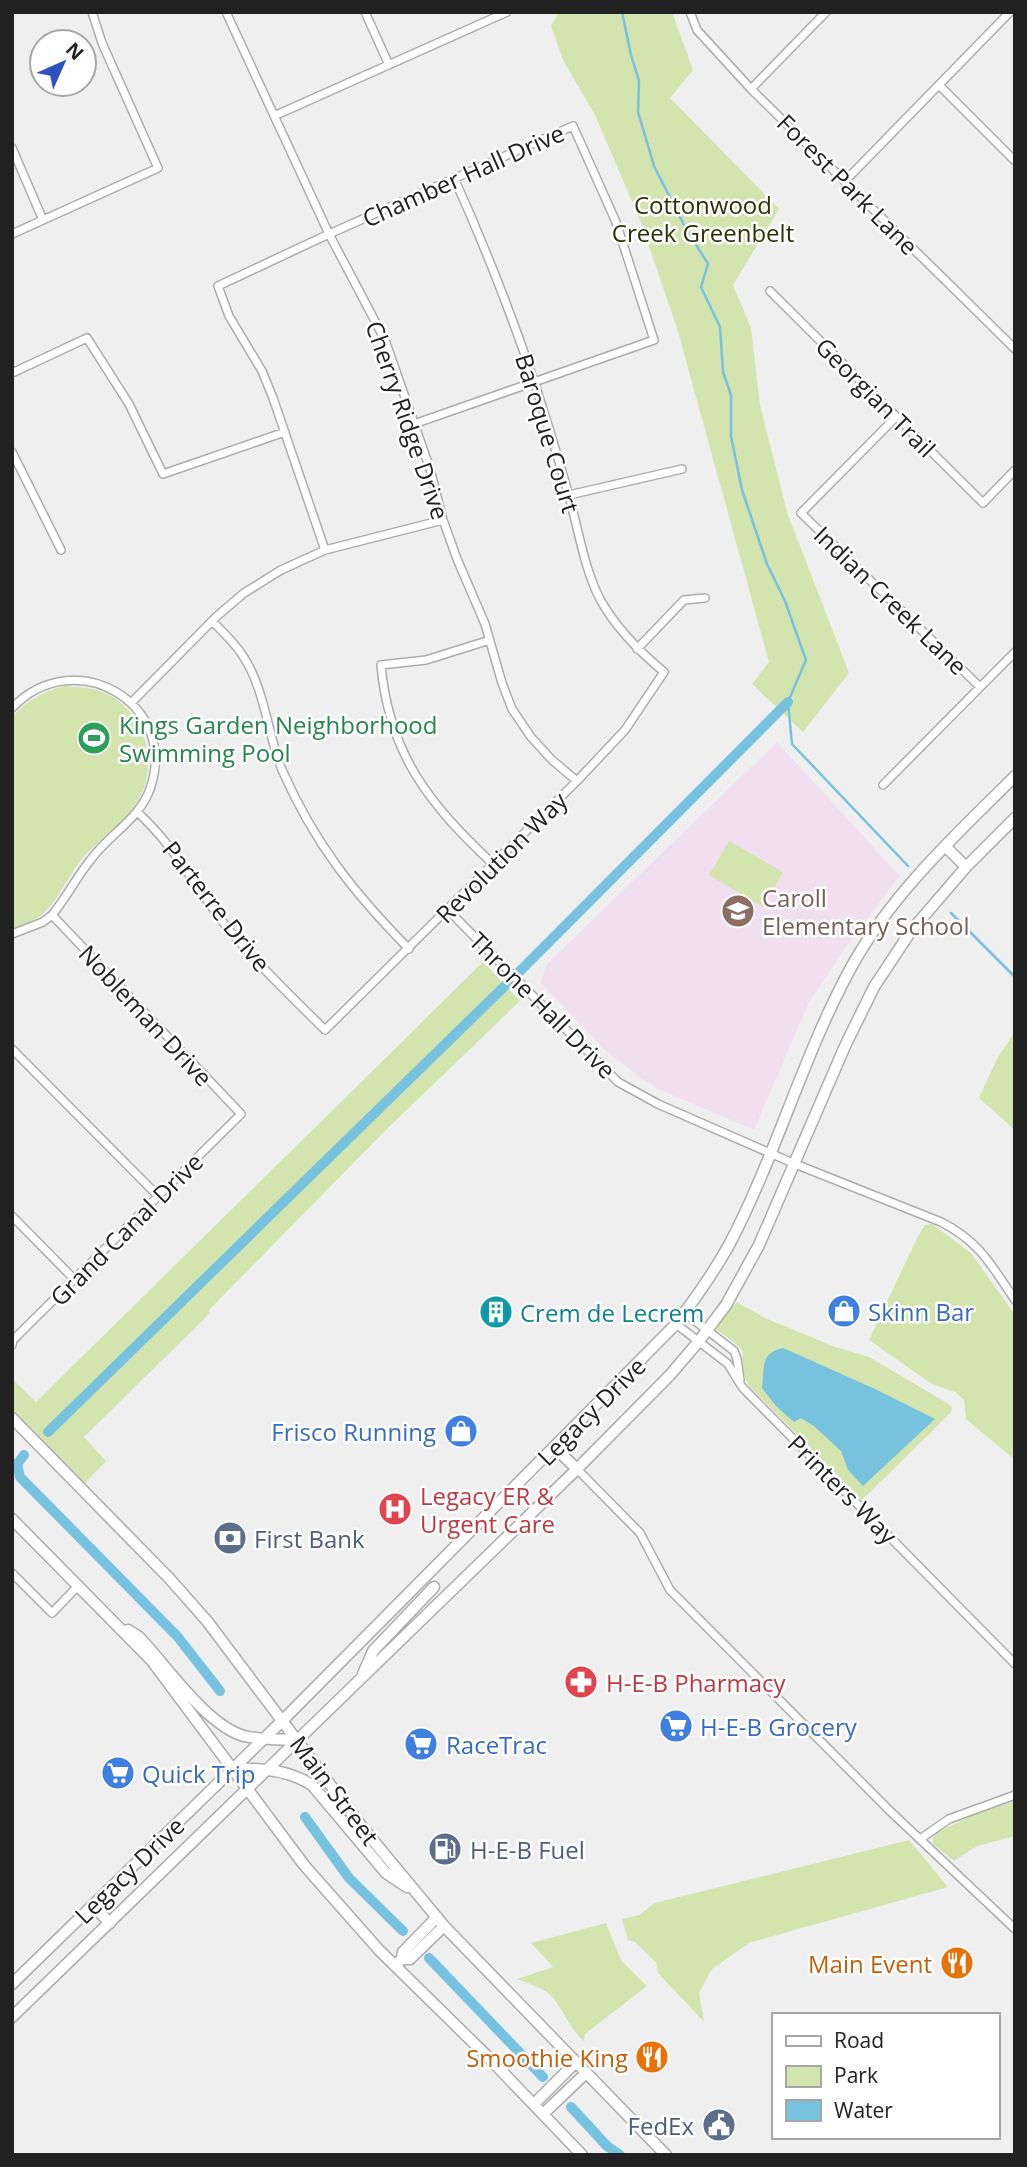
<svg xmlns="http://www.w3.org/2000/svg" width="1027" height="2167" viewBox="0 0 1027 2167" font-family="'Open Sans',sans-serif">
<rect width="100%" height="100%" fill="#efeff0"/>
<path fill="#f1dff0" d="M777 742 900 876 847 945 808 1004 754 1130 656 1088 642 1079 606 1051 541 983 546 965Z"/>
<path fill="#d3e4af" d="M559 12H672L693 70 670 98 779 209 733 285 751 328 760 405 787 512 849 673 803 732 752 684 769 662 677 328 640 220 595 115 563 60 551 26Z
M65 686C77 687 90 687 102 692 142 706 159 759 141 795 129 820 100 838 82 859 59 886 55 920 12 928V717C28 700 42 692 65 686Z
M729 841 783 872 763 907 709 875Z
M483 962 520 1001 387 1129 208 1311 210 1313 84 1437 106 1461 82 1486 12 1412V1379L36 1402Z
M1015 1032V1130L979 1098 998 1057Z
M932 1224 971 1253 1015 1315V1460L966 1419 964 1400 955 1392 932 1384 869 1340 918 1236 925 1225Z
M737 1302 765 1318 835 1347 869 1357 947 1403 952 1407 951 1412 862 1500 749 1386C743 1375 741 1364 743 1351L734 1342 717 1330 720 1320Z
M1015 1801V1836L977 1846 954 1861 933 1844V1836L936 1833 973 1815Z
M909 1840 948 1887 749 1943 712 1969 699 1993 704 2022 658 1973 656 1962 635 1942 628 1940 622 1919 639 1915 655 1903Z
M606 1923 621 1960 647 1986 585 2034 584 2041C568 2028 564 2008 549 1994 541 1987 527 1983 517 1979L553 1967 531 1943Z"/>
<path fill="#76c2df" d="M783 1348 875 1389 935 1419 863 1486 848 1470 841 1451 815 1427 801 1418 794 1422 776 1406 762 1388C765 1369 759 1353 783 1348Z"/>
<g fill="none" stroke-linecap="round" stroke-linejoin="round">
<path stroke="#76c2df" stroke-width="2.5" d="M622 12 631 55 639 81 638 112 654 166 684 225 708 264 701 287 720 327 723 372 731 395V436L742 490 767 564 785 601 806 660 788 702 792 744 908 866
M951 913 1015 977
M12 1464H17"/>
<path stroke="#76c2df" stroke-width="10" d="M48 1432 515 976 788 702
M24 1455 17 1464 20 1477 177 1636 220 1691
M305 1817 349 1878 403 1931
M429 1958 543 2077
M571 2107 607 2146 620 2155"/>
<defs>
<path id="minor" d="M226 12 329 234 385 340 430 469 443 520 457 559 485 624 502 683 512 709 531 737 552 760 577 781
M365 12 389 65
M690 12 697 30 751 89 1015 349
M939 85 1015 161
M751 89 826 12
M274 116 507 12
M12 148 43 220
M845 181 1010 12
M12 234 158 168 102 43 92 12
M770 291 983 503 1015 470
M12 373 87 338 129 404 163 474 285 432
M896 417 801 513 980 687
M12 452 61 550
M569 495 682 469
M325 550 273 398 262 371 229 316 218 286 329 234 573 126 616 222 654 340 414 424
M212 621C223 632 235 643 243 656 266 691 267 735 283 772 315 844 354 893 409 949
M490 640 426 660 381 665C389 755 430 805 494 865
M637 649 684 600 705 598
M131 703 216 617 244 593 281 570 325 550 443 520
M12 708C75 642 180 704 150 789 140 818 110 834 92 858 77 876 67 897 52 915L43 922 12 934
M883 785 1015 652
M137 812C172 843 194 884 222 921 253 960 290 995 325 1030L577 781 625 730 664 672C640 652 617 629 601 601 585 571 580 537 571 504 561 465 548 426 536 387 512 316 485 246 454 178
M448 910 618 1082 658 1104 795 1164 941 1222C979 1241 992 1266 1015 1300
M12 1049 158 1196
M12 1216 75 1280
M685 1313 734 1351 737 1359 740 1380
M676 1324 728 1364 742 1387 1015 1664
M12 1345 13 1340 241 1114 52 915
M577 1469 640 1533 670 1590 890 1811 1015 1929
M12 1573 52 1613 79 1585
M920 1839 949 1819 1015 1795"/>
<path id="secondary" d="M945 846 966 867
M12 1418 169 1578 207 1621 362 1827 444 1926 666 2155
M554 1447 577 1469
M12 1519 152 1661 304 1865 379 1950 489 2058 582 2155
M128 1630 139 1637C166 1665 207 1726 244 1736 261 1740 281 1739 298 1740
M363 1674 373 1651 434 1587
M233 1768C262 1769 287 1769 312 1785L386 1873 407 1887
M93 1906 110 1923
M402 1959H410L444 1926
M395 1966 402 1959 403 1952 437 1917
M12 1984 282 1721 676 1324C695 1299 714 1272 729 1245 777 1154 803 1054 853 964 894 891 957 834 1015 776
M12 2017 577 1469 670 1375 699 1341 726 1305 759 1245 845 1046 874 987 911 931 966 867 1015 818
M534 2104 576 2062
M543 2114 586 2073"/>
</defs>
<use href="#minor" stroke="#acacad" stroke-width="10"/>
<use href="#secondary" stroke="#acacad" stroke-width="13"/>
<use href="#minor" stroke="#fff" stroke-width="7"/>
<use href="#secondary" stroke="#fff" stroke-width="10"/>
</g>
<defs>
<symbol id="stadium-disc" viewBox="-11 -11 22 22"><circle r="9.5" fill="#2e9e5b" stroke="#fff"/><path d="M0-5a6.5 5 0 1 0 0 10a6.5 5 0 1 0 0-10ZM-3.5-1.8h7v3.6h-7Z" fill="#fff"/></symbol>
<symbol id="school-disc" viewBox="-11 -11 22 22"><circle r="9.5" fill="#8d6e63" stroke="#fff"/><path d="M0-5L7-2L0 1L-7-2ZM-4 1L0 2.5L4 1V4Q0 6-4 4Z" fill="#fff"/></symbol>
<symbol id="shop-disc" viewBox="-11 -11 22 22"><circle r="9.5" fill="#3f7fe0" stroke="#fff"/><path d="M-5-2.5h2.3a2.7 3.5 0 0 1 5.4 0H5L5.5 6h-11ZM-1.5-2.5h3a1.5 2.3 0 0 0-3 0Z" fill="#fff"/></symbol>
<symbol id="building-disc" viewBox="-11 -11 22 22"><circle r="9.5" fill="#0f9aa8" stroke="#fff"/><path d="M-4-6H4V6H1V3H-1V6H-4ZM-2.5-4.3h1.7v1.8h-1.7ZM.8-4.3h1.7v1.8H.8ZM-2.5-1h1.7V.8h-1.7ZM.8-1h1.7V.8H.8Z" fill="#fff"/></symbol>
<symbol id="hospital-disc" viewBox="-11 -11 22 22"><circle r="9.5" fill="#e0444e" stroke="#fff"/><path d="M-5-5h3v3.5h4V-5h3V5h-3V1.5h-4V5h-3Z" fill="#fff"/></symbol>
<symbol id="bank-disc" viewBox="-11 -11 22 22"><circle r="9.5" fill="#5c6f8a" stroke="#fff"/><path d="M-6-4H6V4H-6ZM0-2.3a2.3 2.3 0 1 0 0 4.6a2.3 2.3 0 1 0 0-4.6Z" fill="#fff"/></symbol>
<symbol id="pharmacy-disc" viewBox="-11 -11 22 22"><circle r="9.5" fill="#e0444e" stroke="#fff"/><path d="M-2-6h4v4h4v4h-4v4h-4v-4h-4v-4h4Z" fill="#fff"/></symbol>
<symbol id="supermarket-disc" viewBox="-11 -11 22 22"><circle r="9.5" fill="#3f7fe0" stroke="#fff"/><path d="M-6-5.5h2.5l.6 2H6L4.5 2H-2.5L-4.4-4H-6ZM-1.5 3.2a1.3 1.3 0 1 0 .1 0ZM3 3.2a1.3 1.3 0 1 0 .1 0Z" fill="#fff"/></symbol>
<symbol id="fuel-disc" viewBox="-11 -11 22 22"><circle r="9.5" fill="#5c6f8a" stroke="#fff"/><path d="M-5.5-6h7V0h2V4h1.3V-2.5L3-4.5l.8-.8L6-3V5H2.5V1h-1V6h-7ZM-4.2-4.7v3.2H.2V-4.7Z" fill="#fff"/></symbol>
<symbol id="restaurant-disc" viewBox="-11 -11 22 22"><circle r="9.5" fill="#e8710a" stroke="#fff"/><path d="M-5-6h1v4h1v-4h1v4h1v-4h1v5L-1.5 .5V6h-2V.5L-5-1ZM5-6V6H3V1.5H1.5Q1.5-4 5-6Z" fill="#fff"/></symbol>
<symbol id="civic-disc" viewBox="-11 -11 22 22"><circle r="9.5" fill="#5c6f8a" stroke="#fff"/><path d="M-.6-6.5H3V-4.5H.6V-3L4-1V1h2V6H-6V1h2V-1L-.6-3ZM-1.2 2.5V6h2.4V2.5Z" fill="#fff"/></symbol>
</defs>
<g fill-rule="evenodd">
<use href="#stadium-disc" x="75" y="719" width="38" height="38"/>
<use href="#school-disc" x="719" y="892" width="38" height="38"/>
<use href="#shop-disc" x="825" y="1292" width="38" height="38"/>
<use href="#building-disc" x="477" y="1293" width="38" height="38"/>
<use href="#shop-disc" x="442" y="1412" width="38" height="38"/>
<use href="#hospital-disc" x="376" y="1490" width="38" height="38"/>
<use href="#bank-disc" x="211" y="1519" width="38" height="38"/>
<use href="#pharmacy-disc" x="562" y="1663" width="38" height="38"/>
<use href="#supermarket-disc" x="657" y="1707" width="38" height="38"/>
<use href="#supermarket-disc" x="402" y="1725" width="38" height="38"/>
<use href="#supermarket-disc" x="99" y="1754" width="38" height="38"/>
<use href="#fuel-disc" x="426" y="1830" width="38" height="38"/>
<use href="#restaurant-disc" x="938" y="1944" width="38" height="38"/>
<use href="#restaurant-disc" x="633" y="2038" width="38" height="38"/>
<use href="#civic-disc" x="700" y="2106" width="38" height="38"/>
</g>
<g text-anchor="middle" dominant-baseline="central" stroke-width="5" stroke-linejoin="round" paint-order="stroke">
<g font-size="24" fill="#212121" stroke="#fff">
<text transform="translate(463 175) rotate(-24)">Chamber Hall Drive</text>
<text transform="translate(848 184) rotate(45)">Forest Park Lane</text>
<text transform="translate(876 397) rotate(45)">Georgian Trail</text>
<text transform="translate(408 420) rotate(71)">Cherry Ridge Drive</text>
<text transform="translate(548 433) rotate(73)">Baroque Court</text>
<text transform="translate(891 600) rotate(44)">Indian Creek Lane</text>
<text transform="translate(501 857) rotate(-45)">Revolution Way</text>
<text transform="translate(217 906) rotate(52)">Parterre Drive</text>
<text transform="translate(543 1005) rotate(45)">Throne Hall Drive</text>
<text transform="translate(146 1015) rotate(47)">Nobleman Drive</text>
<text transform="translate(126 1229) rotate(-45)">Grand Canal Drive</text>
<text transform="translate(591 1411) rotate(-45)">Legacy Drive</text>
<text transform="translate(843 1489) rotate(45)">Printers Way</text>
<text transform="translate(335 1790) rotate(53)">Main Street</text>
<text transform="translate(129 1870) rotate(-44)">Legacy Drive</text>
</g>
<g font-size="24" fill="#293303" stroke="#fff">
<text x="703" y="204">Cottonwood<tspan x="703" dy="28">Creek Greenbelt</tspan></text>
</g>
<g font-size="24" fill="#27864d" stroke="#fff" text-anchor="start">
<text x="119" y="724">Kings Garden Neighborhood<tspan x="119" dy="28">Swimming Pool</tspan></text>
</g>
<g font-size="24" fill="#785e54" stroke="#fff" text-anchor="start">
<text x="762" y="897">Caroll<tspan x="762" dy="28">Elementary School</tspan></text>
</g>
<g font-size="24" fill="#366cbe" stroke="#fff" text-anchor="start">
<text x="868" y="1311">Skinn Bar</text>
<text x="436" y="1431" text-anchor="end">Frisco Running</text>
<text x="700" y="1726">H-E-B Grocery</text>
<text x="446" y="1744">RaceTrac</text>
<text x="142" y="1773">Quick Trip</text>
</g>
<g font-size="24" fill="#0d838f" stroke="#fff" text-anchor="start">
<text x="520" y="1312">Crem de Lecrem</text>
</g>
<g font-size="24" fill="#be3a42" stroke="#fff" text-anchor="start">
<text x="420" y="1495">Legacy ER &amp;<tspan x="420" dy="28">Urgent Care</tspan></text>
<text x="606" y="1682">H-E-B Pharmacy</text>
</g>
<g font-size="24" fill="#4e5e75" stroke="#fff" text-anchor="start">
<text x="254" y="1538">First Bank</text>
<text x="470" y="1849">H-E-B Fuel</text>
<text x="694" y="2125" text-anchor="end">FedEx</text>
</g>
<g font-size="24" fill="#c56008" stroke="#fff" text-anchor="end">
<text x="932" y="1963">Main Event</text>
<text x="628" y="2057">Smoothie King</text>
</g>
</g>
<rect width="1027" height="2167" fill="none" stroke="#212121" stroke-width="28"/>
<rect x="772" y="2013" width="228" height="126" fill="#ffffff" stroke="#a6a6a6" stroke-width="2"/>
<rect x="786" y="2036" width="35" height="10" fill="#ffffff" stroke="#a6a6a6" stroke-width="2"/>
<text x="834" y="2048" font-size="21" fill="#212121">Road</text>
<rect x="786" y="2066" width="35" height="21" fill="#d3e4af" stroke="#a6a6a6" stroke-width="2"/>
<text x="834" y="2083" font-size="21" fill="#212121">Park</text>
<rect x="786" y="2100" width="35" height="21" fill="#76c2df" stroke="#a6a6a6" stroke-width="2"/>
<text x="834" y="2118" font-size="21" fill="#212121">Water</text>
<g transform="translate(63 63) rotate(45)"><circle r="33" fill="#ffffff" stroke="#a6a6a6" stroke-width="2"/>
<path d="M0-5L12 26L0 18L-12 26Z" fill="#2e51c1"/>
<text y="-10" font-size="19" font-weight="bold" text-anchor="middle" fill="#212121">N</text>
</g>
</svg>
